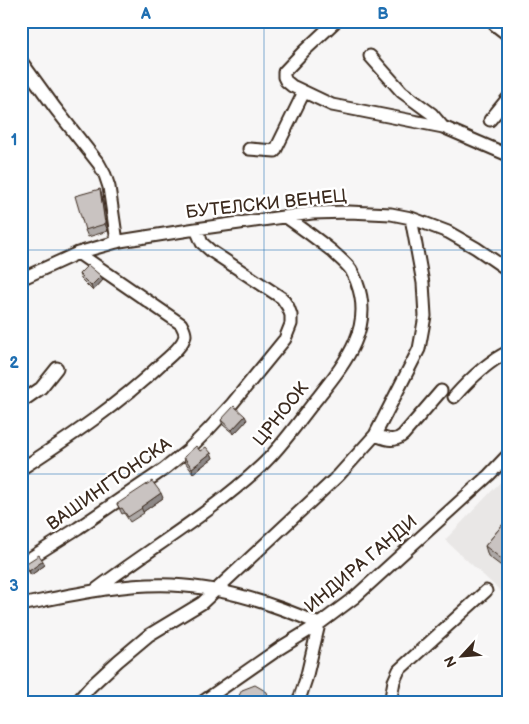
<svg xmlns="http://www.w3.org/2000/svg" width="529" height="724" viewBox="0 0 529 724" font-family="'Balsamiq Sans',sans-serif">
<rect width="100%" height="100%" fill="#f7f6f6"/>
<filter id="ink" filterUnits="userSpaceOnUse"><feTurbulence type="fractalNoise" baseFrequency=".02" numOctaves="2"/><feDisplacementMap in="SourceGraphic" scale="10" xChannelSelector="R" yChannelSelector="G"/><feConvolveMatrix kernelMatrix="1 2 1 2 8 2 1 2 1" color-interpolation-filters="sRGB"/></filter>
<g filter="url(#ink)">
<path fill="#e9e7e6" d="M508 474V598L445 540Z"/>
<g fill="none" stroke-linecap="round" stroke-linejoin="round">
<defs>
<path id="minor" d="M336 21 304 51 284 72V77L286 81 292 86 332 105 443 127 508 155
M495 25 508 35
M370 56 402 92 432 114 443 127
M21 61 55 108 99 164 105 175 109 187 117 242
M490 120 508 98
M249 149 275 151 304 92
M21 279 78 253 120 241 196 229 312 213 349 212 391 214 411 218 448 232 476 248 508 270
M454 397C469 380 487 362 508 352
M21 402 41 388 57 368
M375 435C386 439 394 443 403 435L441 391
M21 469C70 437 119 404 161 364 169 357 184 345 185 335 185 331 183 328 181 324L78 253
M21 564 78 528 163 470 188 450 208 430 232 404 285 339 291 324V315L288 307 282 298 211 251 202 243 196 229
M94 591C149 549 210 514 261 466 283 446 300 419 319 396 345 363 374 328 357 283 356 279 353 274 351 270 346 263 338 257 332 251 317 239 302 228 286 217
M21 605C71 595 122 583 172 585 222 587 274 604 319 624L306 679 298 703
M76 703 90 687 118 661 149 635 202 603 339 475 375 435 419 349 425 316 423 283 411 218
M201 703 280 648 319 624 355 597 489 475 508 455
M390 703 394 681 399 670 486 591"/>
</defs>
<use href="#minor" stroke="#3b2a1e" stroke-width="15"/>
<use href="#minor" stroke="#fff" stroke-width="11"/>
</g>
<path fill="#ada8a6" stroke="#3b2a1e" d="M102 196 108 231 88 237 85 230Z
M79 274 103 280 93 291 81 279Z
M221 420H247L234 434 223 425Z
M200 451 211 453 213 458 193 473 185 462 184 457Z
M163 498 143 512 144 513 130 522 124 513 122 514 117 504Z
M508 518V571L488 556 485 546Z
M25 564 45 565 31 575 27 569Z"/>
<path fill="#8d8887" stroke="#3b2a1e" d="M100 189 102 196 108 231 105 224Z
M101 276 103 280 93 291 91 286Z
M245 416 247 420 234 434 232 430Z
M211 453 213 458 193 473 192 468Z
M161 493 163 498 143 512 141 507Z
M43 561 45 565 31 575 29 571Z"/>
<path fill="#c9c3c1" stroke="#3b2a1e" d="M100 189 105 224 85 230 75 196Z
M88 265 101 276 91 286 79 274Z
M234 406 245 416 232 430 221 420Z
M196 446 200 451 206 447 211 453 192 468 184 457Z
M152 481 161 493 141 507 142 508 128 517 122 508 120 509 117 504Z
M508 518V564L485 546Z
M39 555 43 561 29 571 25 564Z
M255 685 267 692 270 703H235L242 690Z"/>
</g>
<path fill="none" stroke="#1f6fb2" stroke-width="1" stroke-opacity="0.55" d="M264 21V703M21 250H508M21 474H508"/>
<g text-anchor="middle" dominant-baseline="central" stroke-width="5" stroke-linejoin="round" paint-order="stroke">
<g font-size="18" fill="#3b2a1e" stroke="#fff">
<text transform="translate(266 204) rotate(-6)">БУТЕЛСКИ ВЕНЕЦ</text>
<text transform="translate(281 414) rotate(-51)">ЦРНООК</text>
<text transform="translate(109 484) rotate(-35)">ВАШИНГТОНСКА</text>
<text transform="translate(361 564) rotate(-40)">ИНДИРА ГАНДИ</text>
</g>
</g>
<rect width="529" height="724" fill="none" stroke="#fff" stroke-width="55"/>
<g transform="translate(462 656) rotate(244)" stroke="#ffffff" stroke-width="4" paint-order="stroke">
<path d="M0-4L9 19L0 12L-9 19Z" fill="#3b2a1e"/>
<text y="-8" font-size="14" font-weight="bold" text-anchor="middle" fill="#3b2a1e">N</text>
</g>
<rect x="28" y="28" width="474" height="668" fill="none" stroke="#1f6fb2" stroke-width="2"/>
<g font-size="16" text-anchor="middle" font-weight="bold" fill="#1f6fb2">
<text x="146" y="19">A</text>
<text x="383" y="19">B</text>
<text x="14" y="145">1</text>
<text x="14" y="368">2</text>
<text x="14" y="591">3</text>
</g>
</svg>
